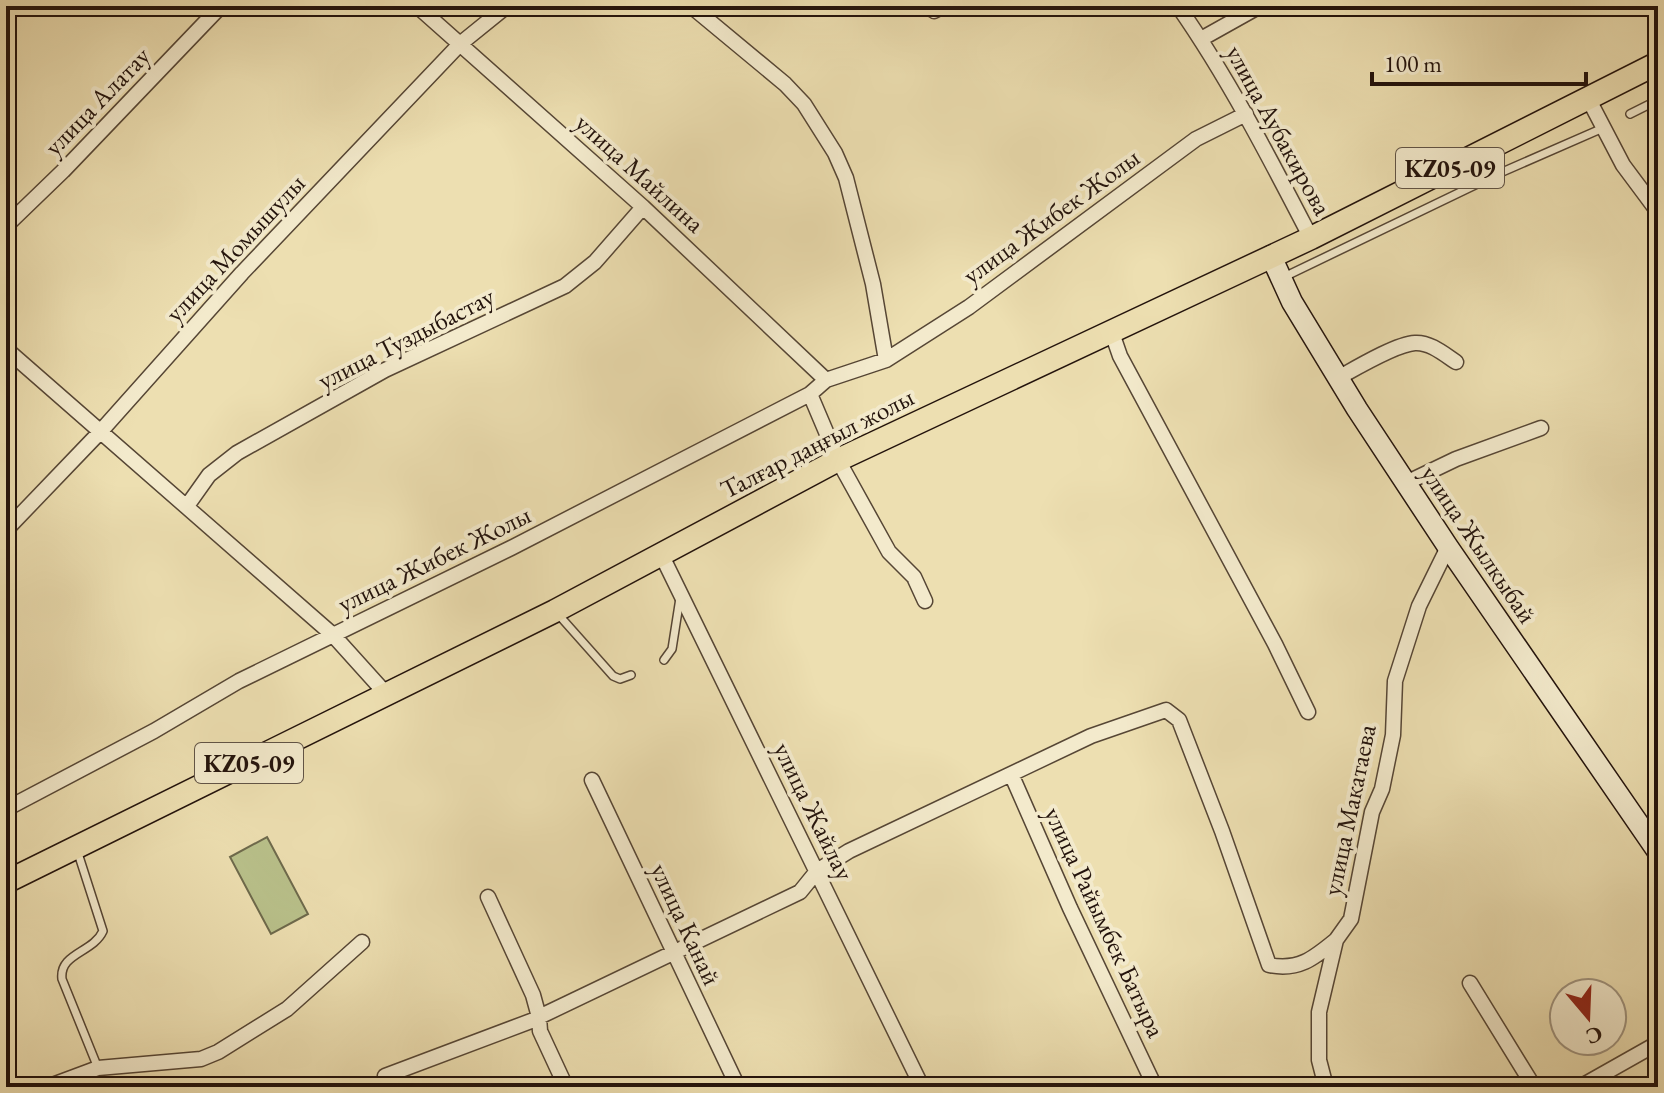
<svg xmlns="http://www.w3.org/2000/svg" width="1664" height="1093" viewBox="0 0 1664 1093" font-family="'EB Garamond',serif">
<rect width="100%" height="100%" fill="#eddfb1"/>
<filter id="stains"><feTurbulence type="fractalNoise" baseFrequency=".0025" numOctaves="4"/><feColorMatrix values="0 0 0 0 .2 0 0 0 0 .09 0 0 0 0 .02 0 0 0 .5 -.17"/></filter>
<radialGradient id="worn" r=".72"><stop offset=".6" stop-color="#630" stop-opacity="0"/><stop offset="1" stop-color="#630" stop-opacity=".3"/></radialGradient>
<path fill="#b9c18b" stroke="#6e6a4c" stroke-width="2" d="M267 837 308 914 271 934 230 857Z"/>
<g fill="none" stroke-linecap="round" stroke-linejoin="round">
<defs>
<path id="lane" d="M1630 114 1658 100
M1284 277 1500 173 1603 128
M557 613 613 676 620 679 631 675
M664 660 672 649 680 598
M77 850 103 931C93 953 59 953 62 979L98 1068"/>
<path id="street" d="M417 6 643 207 826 380
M691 6 785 84 804 104 835 153 846 178 873 284 886 360
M1178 6C1229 79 1270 159 1311 238
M1656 6 1658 11
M934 11 944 6
M1201 39 1260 6
M1588 98 1623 165 1658 212
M6 226 63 171 221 6
M1111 330 1120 356 1275 644 1308 712
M6 349 333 635 388 696
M1338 378C1356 368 1396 344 1415 343 1430 342 1444 354 1456 362
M810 394 838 460 889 552 914 577 925 601
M1406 483 1456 459 1541 428
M187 506 209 475 237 453 385 370 565 286 595 262 643 207
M6 530 101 431 242 273 460 44 507 6
M662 556 922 1087
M1012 776 1070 908 1155 1087
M592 780 738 1087
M6 809 154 731 239 681 511 548 810 394 826 380 886 360 969 307 1196 139 1246 114
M488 897 533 995 539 1017
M1470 983 1534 1087
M385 1076 539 1018
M47 1087 98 1068 201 1059 218 1052 287 1009 362 942
M566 1087 540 1031 539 1017 800 892 817 871 849 851 1091 736 1166 710 1179 720 1222 831 1269 965C1299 971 1314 958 1336 940
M1326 1087 1319 1060V1012L1336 940 1351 919 1372 812 1382 789 1393 735 1395 681 1419 606 1448 547
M1580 1087 1658 1043"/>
<path id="secondary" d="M1271 256 1292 302 1357 409 1448 547 1658 852"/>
<path id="primary" d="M6 882 555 611 838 460 1311 238 1658 63"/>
</defs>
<use href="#lane" stroke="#564635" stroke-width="10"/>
<use href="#street" stroke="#564635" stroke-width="17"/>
<use href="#secondary" stroke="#23130c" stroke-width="23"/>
<use href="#primary" stroke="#23130c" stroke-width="25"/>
<use href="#lane" stroke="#f3eacc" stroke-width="7"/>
<use href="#street" stroke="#f3eacc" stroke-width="14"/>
<use href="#secondary" stroke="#f3eacc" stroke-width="20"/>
<use href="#primary" stroke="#eddfb1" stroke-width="22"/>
</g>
<g text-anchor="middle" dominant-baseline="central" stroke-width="8" stroke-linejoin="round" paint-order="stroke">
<g fill="#f3eacc" stroke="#615446" stroke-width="2">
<rect x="1396" y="148" width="108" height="40" rx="6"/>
<rect x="195" y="743" width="108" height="40" rx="6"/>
</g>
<g font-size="24" font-weight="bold" fill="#23130c">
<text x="1450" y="168">KZ05-09</text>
<text x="249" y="763">KZ05-09</text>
</g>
<g font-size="26" fill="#23130c" stroke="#f3eacc">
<text transform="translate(97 101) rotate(-46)">улица Алатау</text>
<text transform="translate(1279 130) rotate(61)">улица Аубакирова</text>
<text transform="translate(640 173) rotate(42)">улица Майлина</text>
<text transform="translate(1051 216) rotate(-36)">улица Жибек Жолы</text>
<text transform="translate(235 248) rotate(-47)">улица Момышулы</text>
<text transform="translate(406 338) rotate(-27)">улица Туздыбастау</text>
<text transform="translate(817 443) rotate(-27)">Талғар даңғыл жолы</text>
<text transform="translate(1479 544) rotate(56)">улица Жылкыбай</text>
<text transform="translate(434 559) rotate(-26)">улица Жибек Жолы</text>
<text transform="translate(1349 810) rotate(-78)">улица Макатаева</text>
<text transform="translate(814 811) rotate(64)">улица Жайлау</text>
<text transform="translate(1105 922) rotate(65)">улица Райымбек Батыра</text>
<text transform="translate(686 924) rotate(65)">улица Канай</text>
</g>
</g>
<rect width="1664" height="1093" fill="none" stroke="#eddfb1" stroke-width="32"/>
<rect x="8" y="8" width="1648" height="1077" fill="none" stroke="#23130c" stroke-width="4"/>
<rect x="16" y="16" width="1632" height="1061" fill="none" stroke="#23130c" stroke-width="2"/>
<g transform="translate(1588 1017) rotate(161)"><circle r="38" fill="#f3eacc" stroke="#a0947f" stroke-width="2"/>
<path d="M0-6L14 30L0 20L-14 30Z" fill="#8f2418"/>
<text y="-12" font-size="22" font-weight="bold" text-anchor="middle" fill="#23130c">С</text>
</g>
<path d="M1372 72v12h214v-12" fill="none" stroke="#23130c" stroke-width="4"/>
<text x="1384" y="72" font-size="24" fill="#23130c" stroke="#f3eacc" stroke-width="6" paint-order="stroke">100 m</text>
<rect width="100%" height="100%" filter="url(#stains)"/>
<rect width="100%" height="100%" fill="url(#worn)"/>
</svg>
